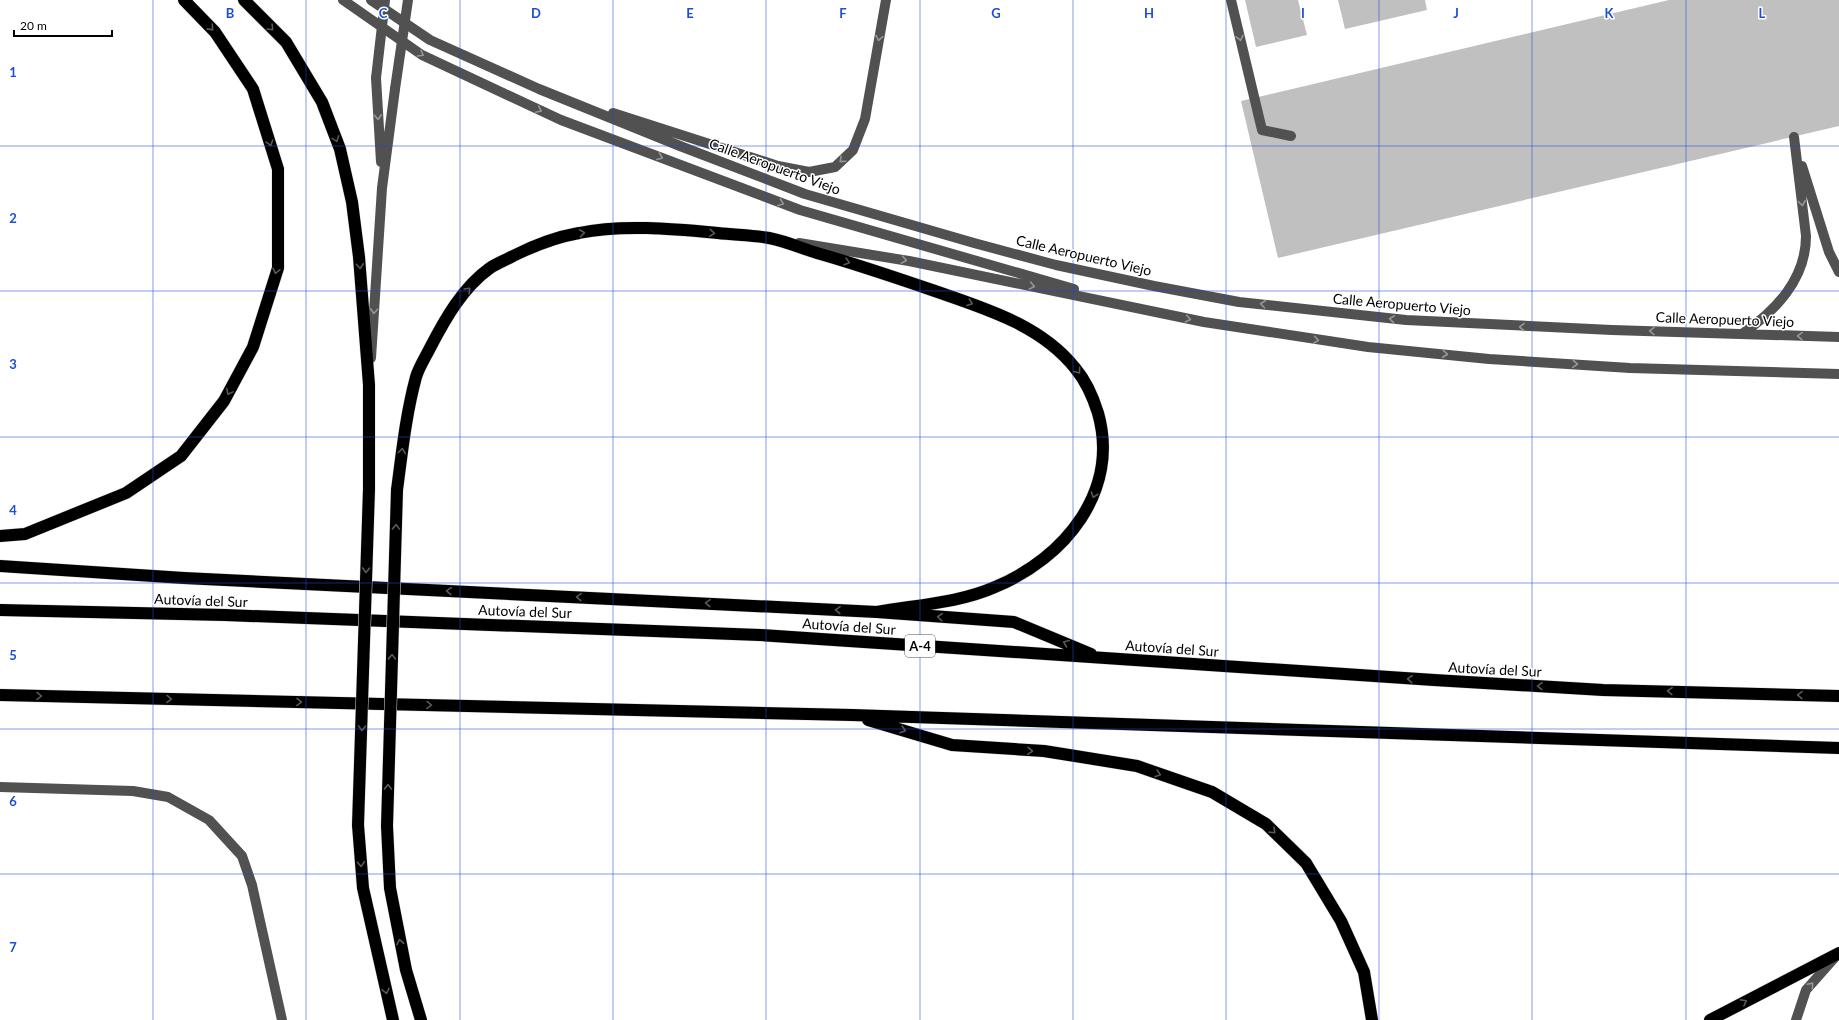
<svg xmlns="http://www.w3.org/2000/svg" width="1839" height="1020" viewBox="0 0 1839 1020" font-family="Lato,sans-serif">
<rect width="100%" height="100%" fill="#fff"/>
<path fill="#c0c0c0" d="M1245 0H1298L1307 35 1256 47Z
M1338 0H1425L1427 10 1345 29Z
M1669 0H1839V126L1278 258 1241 101Z"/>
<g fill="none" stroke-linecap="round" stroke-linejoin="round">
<defs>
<path id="highway" d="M244 0 286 42 322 102 340 149 352 202 359 257 369 385V489
M397 490C402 452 406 414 416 377 419 367 425 358 430 348 445 319 463 287 490 268 497 263 506 260 513 256 533 246 556 237 579 233 622 224 674 229 718 233 735 235 752 235 769 238 785 241 801 248 817 253 856 264 894 277 932 290 983 308 1040 324 1075 368 1086 381 1093 397 1098 413 1120 491 1065 558 995 587 959 603 916 605 877 612
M0 536 25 534 126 493 181 456 224 401 253 347 278 268V169L253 89 215 32 184 0
M0 566 184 578 877 612 1014 622 1091 654
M0 610 225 615 760 635 1434 680 1603 690 1839 696
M0 695 852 715 1839 748
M868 720 952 745 1044 751 1137 766 1212 792 1266 824 1306 863 1341 921 1364 972 1372 1020
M358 825 363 888 393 1020
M387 826 390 888 406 970 421 1020
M1710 1020 1839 953"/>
</defs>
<use href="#highway" stroke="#dbdbdb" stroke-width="13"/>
<path stroke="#515151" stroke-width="10" d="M343 0 422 55 561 120 800 210 1074 289
M371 0 430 40 539 89 680 146 805 194 974 243 1056 265 1154 286 1239 302 1406 320 1612 330 1839 337
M1231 0 1262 130 1291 136
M376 78 381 162
M613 113 778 166 809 172 835 167 853 150 865 119 886 0
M1802 166 1829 252 1839 272
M799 243 909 261 1204 322 1368 347 1489 359 1630 368 1839 374
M1742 334C1775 311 1806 280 1806 236L1794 137
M371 358 382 188 395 89
M0 787 133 791 168 797 209 820 242 856 252 885 282 1020
M1796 1020 1806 990 1837 955"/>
<use href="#highway" stroke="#000" stroke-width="12"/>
<defs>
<path id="highway-bridge" d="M358 825 369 489
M387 826 397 490"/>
</defs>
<use href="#highway-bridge" stroke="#dbdbdb" stroke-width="13" stroke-linecap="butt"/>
<path stroke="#515151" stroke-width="10" d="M376 78 385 0
M395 89 408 0"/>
<use href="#highway-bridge" stroke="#000" stroke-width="12"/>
</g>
<defs><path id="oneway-chevron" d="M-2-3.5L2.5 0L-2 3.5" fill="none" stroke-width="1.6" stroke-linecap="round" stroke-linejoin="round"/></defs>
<g stroke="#595959">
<use href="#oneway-chevron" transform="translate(211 28) rotate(48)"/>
<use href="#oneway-chevron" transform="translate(271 28) rotate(45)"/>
<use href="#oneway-chevron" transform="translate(336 139) rotate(69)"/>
<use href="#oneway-chevron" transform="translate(270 143) rotate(73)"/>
<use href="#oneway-chevron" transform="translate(582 233) rotate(-8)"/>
<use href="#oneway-chevron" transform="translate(712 233) rotate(5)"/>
<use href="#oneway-chevron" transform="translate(847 262) rotate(17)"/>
<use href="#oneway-chevron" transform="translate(360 266) rotate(86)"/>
<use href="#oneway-chevron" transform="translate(276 271) rotate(103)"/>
<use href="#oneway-chevron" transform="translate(468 290) rotate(-45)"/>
<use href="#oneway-chevron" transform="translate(970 303) rotate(20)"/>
<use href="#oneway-chevron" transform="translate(1078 371) rotate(54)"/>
<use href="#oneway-chevron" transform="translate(229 392) rotate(118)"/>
<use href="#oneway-chevron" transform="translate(402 451) rotate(-83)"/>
<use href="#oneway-chevron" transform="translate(1094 495) rotate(109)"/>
<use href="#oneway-chevron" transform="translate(396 527) rotate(-88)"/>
<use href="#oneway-chevron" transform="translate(366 570) rotate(92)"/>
<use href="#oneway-chevron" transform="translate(449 591) rotate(-177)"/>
<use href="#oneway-chevron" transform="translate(579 597) rotate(-177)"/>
<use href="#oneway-chevron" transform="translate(708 603) rotate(-177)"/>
<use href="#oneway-chevron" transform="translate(838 610) rotate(-177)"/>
<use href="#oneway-chevron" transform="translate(940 617) rotate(-175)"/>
<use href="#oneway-chevron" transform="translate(1066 643) rotate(-158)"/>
<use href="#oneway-chevron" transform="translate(392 657) rotate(-88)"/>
<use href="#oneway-chevron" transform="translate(1410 679) rotate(-176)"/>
<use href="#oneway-chevron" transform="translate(1540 686) rotate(-177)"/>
<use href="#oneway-chevron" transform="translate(1670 691) rotate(-178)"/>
<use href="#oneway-chevron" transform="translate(1800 695) rotate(-178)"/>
<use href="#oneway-chevron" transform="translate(39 696) rotate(1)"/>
<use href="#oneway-chevron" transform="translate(169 699) rotate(1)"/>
<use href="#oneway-chevron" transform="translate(299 702) rotate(1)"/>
<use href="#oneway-chevron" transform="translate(429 705) rotate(1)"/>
<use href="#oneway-chevron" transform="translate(362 728) rotate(92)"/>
<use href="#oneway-chevron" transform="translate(903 730) rotate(17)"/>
<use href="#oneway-chevron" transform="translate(1030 751) rotate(4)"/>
<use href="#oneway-chevron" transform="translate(1158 774) rotate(19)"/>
<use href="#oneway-chevron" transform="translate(388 787) rotate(-88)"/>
<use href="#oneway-chevron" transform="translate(1273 831) rotate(44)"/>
<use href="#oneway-chevron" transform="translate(361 864) rotate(86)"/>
<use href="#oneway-chevron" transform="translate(400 942) rotate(-101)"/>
<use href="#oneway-chevron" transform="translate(386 991) rotate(77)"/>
<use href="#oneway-chevron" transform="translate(1744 1002) rotate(-28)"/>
</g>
<g stroke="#979797">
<use href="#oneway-chevron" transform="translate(879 38) rotate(100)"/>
<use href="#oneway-chevron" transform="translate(1240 38) rotate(77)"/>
<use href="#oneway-chevron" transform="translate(421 54) rotate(30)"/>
<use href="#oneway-chevron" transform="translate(539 110) rotate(25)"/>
<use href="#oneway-chevron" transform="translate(378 117) rotate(87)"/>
<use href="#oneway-chevron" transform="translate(660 157) rotate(21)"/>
<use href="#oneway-chevron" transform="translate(842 160) rotate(138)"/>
<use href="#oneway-chevron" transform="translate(781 203) rotate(21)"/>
<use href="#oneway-chevron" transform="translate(1802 203) rotate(83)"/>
<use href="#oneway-chevron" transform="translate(904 260) rotate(10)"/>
<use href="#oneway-chevron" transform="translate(1032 286) rotate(12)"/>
<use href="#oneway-chevron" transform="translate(1263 304) rotate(-173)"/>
<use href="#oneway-chevron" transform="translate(374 311) rotate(94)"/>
<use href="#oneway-chevron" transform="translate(1188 319) rotate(12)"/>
<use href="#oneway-chevron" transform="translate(1392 319) rotate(-174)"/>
<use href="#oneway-chevron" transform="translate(1522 327) rotate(-177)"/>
<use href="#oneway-chevron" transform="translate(1652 331) rotate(-179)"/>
<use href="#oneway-chevron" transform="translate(1800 336) rotate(-178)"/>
<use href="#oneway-chevron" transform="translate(1316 340) rotate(8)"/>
<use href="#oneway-chevron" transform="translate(1445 354) rotate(6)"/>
<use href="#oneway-chevron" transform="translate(1575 364) rotate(4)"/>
<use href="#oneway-chevron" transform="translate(1811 985) rotate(-49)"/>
</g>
<path fill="none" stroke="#1d4ed8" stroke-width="1" stroke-opacity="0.55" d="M153 0V1020M306 0V1020M460 0V1020M613 0V1020M766 0V1020M920 0V1020M1073 0V1020M1226 0V1020M1379 0V1020M1532 0V1020M1686 0V1020M0 146H1839M0 291H1839M0 437H1839M0 583H1839M0 729H1839M0 874H1839"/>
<g text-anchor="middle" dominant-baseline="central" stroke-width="3" stroke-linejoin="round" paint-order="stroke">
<rect fill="#fff" stroke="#4c4c4c" stroke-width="1" x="905" y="635" width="30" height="22" rx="3"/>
<g font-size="13" font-weight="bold" fill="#000">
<text x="920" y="646">A-4</text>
</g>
<g font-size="14" fill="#000" stroke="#fff">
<text transform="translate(775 166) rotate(20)">Calle Aeropuerto Viejo</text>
<text transform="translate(1084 255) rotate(13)">Calle Aeropuerto Viejo</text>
<text transform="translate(1402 304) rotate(5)">Calle Aeropuerto Viejo</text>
<text transform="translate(1725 319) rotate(2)">Calle Aeropuerto Viejo</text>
<text transform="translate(201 600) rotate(2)">Autovía del Sur</text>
<text transform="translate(525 611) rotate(2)">Autovía del Sur</text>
<text transform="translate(849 626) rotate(4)">Autovía del Sur</text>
<text transform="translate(1172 648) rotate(4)">Autovía del Sur</text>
<text transform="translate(1495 669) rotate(3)">Autovía del Sur</text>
</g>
</g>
<g font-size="13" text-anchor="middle" font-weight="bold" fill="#1d4ed8" stroke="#fff" stroke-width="3" stroke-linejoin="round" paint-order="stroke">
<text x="230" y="18">B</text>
<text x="383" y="18">C</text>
<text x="536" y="18">D</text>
<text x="690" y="18">E</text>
<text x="843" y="18">F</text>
<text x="996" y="18">G</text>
<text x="1149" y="18">H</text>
<text x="1303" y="18">I</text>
<text x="1456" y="18">J</text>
<text x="1609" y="18">K</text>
<text x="1762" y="18">L</text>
<text x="13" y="77">1</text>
<text x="13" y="223">2</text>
<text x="13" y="369">3</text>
<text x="13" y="515">4</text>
<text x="13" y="660">5</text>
<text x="13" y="806">6</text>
<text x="13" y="952">7</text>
</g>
<path d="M14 30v6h98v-6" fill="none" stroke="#000000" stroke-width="2"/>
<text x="20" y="30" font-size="12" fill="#000000" stroke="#ffffff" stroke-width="3" paint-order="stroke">20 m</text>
</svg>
